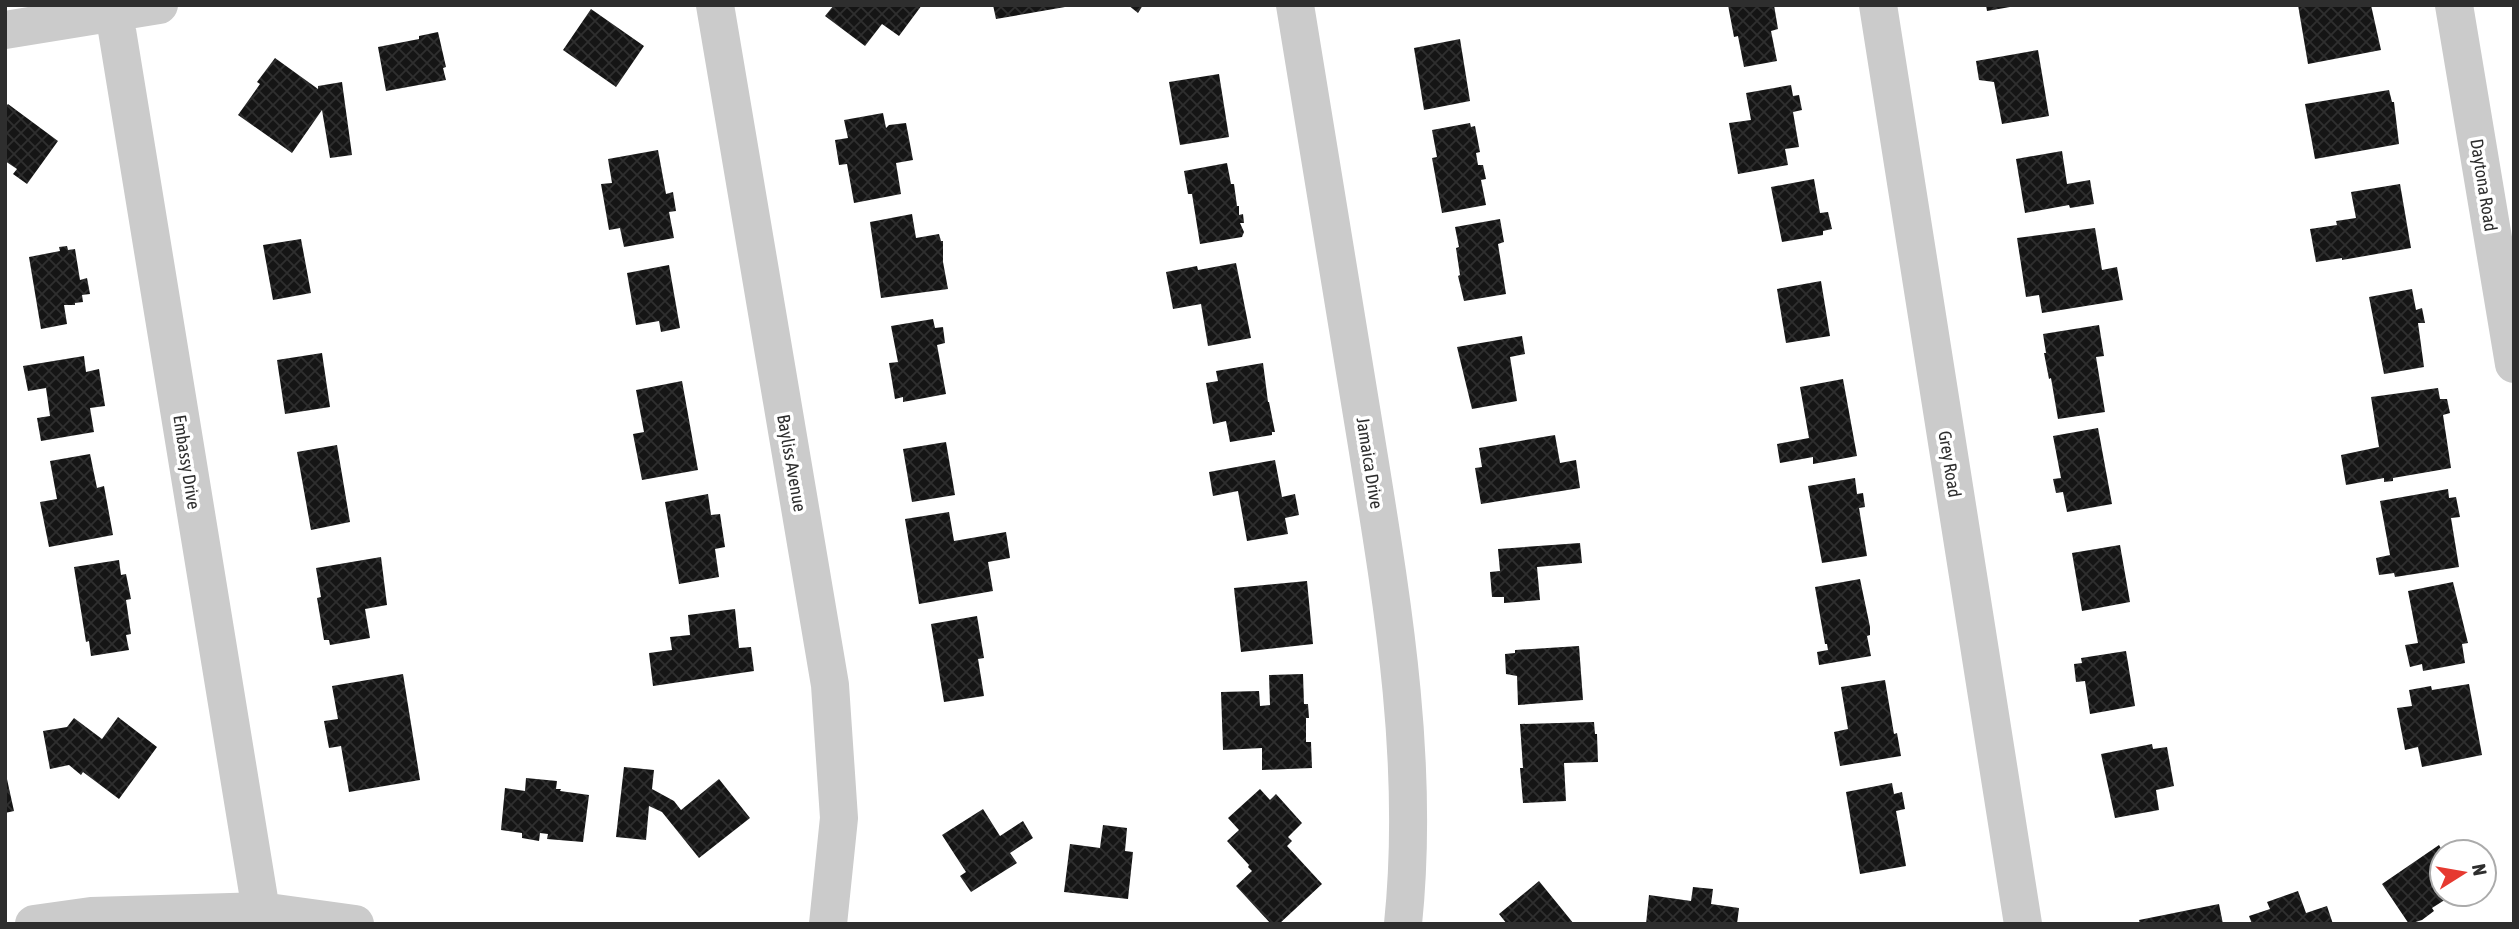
<svg xmlns="http://www.w3.org/2000/svg" width="2519" height="929" viewBox="0 0 2519 929" font-family="'Asap Condensed',sans-serif">
<defs>
<pattern id="building-cross-hatch" width="8" height="8" patternUnits="userSpaceOnUse" patternTransform="scale(1.75)"><rect width="8" height="8" fill="#151515"/><path d="M0 0l8 8M0 8l8-8" fill="none" stroke="#2f2f2f"/></pattern>
</defs>
<rect width="100%" height="100%" fill="#fff"/>
<path fill="url(#building-cross-hatch)" d="M834 5H922L899 36 882 24 865 46 825 16Z
M993 5H1065V7L996 19Z
M1128 5H1143L1138 13Z
M1728 5H1774L1778 29 1771 31 1777 61 1744 67 1738 36 1734 37Z
M1986 5H2010V7L1987 11Z
M2298 5H2371L2381 50 2308 64Z
M591 9 644 46 616 87 563 50Z
M438 32 446 67 443 68 446 80 386 91 378 47 419 39V36Z
M1460 39 1470 101 1424 110 1414 48Z
M2038 50 2049 116 2002 124 1994 82 1979 80 1976 61Z
M275 58 318 89V86L342 82 352 155 330 158 322 110 292 153 238 115 260 84 257 82Z
M1219 74 1229 137 1180 145 1169 82Z
M1791 85 1793 96 1799 95 1802 110 1793 112 1799 147 1785 149 1788 165 1738 174 1729 123 1751 120 1746 93Z
M2389 90 2392 102H2394L2399 144 2315 159 2305 104Z
M8 104 58 141 27 184 13 174 17 169 5 161V107Z
M883 113 886 128 889 125 906 123 913 160 896 163 901 194 854 203 847 164 839 165 835 140 848 138 844 120Z
M1470 123 1471 127 1475 126 1480 152 1476 153 1478 165H1483L1486 179 1481 180 1486 205 1442 213 1432 158 1437 157 1432 130Z
M658 150 666 194 673 192 676 211 669 212 674 238 624 247 620 228 609 230 601 184 612 183 608 159Z
M2062 151 2067 184 2090 180 2094 204 2070 208 2069 205 2025 213 2016 159Z
M1227 163 1231 184H1234L1237 206H1239V215L1243 214 1244 223H1240L1244 232 1242 237 1200 244 1192 194H1188L1184 171Z
M1814 179 1820 213 1828 212 1832 229 1823 231V235L1782 242 1771 187Z
M2400 184 2411 248 2342 260V258L2316 262 2310 229 2337 225 2336 221 2356 218 2351 192Z
M912 214 916 238 939 234 941 241H943V262L948 289 881 298 870 222Z
M1500 219 1504 242 1498 244 1506 294 1464 301 1458 276 1460 275 1456 248 1459 247 1455 227Z
M2095 228 2102 270 2117 267 2123 300 2042 313 2039 295 2026 297 2017 238Z
M301 239 311 293 273 300 263 245Z
M67 246 68 250 75 249 80 280 87 278 90 294 82 295 83 302 75 303V305H64L67 324 41 329 29 257 60 251 59 247Z
M1236 263 1251 338 1208 346 1201 304 1173 309 1166 272 1197 266 1198 270Z
M669 265 680 328 661 332 659 321 636 325 627 273Z
M1821 281 1830 336 1786 343 1777 289Z
M2412 289 2416 310 2422 308 2425 323H2418L2424 367 2384 374 2369 297Z
M933 319 935 328 943 327 945 343 937 345 946 394 903 402V397L895 399 889 363 898 362 891 326Z
M2099 325 2104 356 2096 357 2105 412 2058 419 2051 378 2049 379 2044 353H2046L2043 334Z
M1522 336 1525 354 1510 357 1517 401 1472 409 1457 347Z
M322 353 330 407 285 414 277 360Z
M84 356 86 372 99 369 105 406 90 408 94 432 41 441 37 418 50 416 46 388 28 391 23 366Z
M1263 363 1268 402H1269L1275 432H1272V435L1230 442 1226 421 1213 424 1206 383 1218 381 1216 371Z
M1843 379 1857 456 1813 464V457L1780 463 1777 444 1809 438 1800 387Z
M682 381 698 470 642 480 633 434 644 432 636 390Z
M2438 388 2440 399H2447L2450 413 2443 415 2451 468 2393 478V481L2384 482V478L2346 485 2341 455 2379 447 2371 397Z
M2098 428 2112 504 2067 512 2063 492 2056 493 2053 479 2061 478 2053 436Z
M1555 435 1560 463 1576 460 1580 488 1481 504 1475 468 1482 467 1479 448Z
M946 442 955 495 912 502 903 449Z
M337 445 350 522 311 530 297 452Z
M90 454 97 488 104 486 113 535 49 547 40 502 57 499 50 461Z
M1275 460 1282 497 1295 494 1299 515 1285 518 1288 534 1247 541 1238 491 1213 496 1209 472Z
M1855 478 1857 494 1863 493 1865 507 1859 508 1867 556 1822 563 1808 486Z
M2448 489 2449 498 2456 497 2460 517 2451 518 2459 567 2395 577 2394 573 2379 575 2376 558 2390 555 2380 501Z
M708 494 711 515 720 514 725 547 715 549 719 577 679 584 665 502Z
M949 512 954 541 1006 532 1010 558 988 562 993 591 919 604 905 519Z
M1580 543 1582 563 1537 567 1540 600 1504 603V597H1492L1490 572 1500 571 1498 549Z
M2120 545 2130 602 2082 611 2072 553Z
M381 557 387 605 365 609 370 638 330 645 329 640H324L317 598 321 597 316 568Z
M119 560 121 575 126 574 131 599 126 600 131 634 126 635 129 650 91 656 89 641 86 642 74 567Z
M1860 579 1870 627V635L1867 636 1871 656 1819 665 1817 652 1828 650 1827 644H1825L1815 587Z
M1307 581 1313 644 1241 652 1234 588Z
M2453 582 2468 643 2462 644 2465 663 2423 671 2422 664 2410 667 2405 645 2418 643 2408 591Z
M735 609 739 648 751 647 754 671 653 686 649 653 672 650 670 637 690 635 688 615Z
M977 616 984 658 978 659 984 696 944 702 931 624Z
M1579 646 1583 700 1518 705 1517 676 1506 674 1505 654 1515 653V650Z
M2126 651 2135 706 2090 714 2085 681 2076 682 2074 664 2082 663 2081 658Z
M403 674 420 780 349 792 341 746 329 748 324 721 338 719 332 686Z
M1303 674 1304 704H1308L1309 718H1306V742H1311L1312 768 1262 770V748L1223 750 1221 692 1259 691 1260 706 1270 705 1269 675Z
M1885 680 1894 734 1897 733 1901 756 1840 766 1834 732 1848 729 1841 687Z
M2469 684 2482 755 2422 767 2418 747 2405 750 2397 708 2412 706 2409 690 2431 686 2432 690Z
M118 717 157 747 119 799 83 772 81 775 69 765 50 769 43 731 67 727 74 718 102 739Z
M1594 722 1595 734H1597L1598 762 1564 763 1566 801 1523 803 1520 768H1523L1520 724Z
M2152 744 2153 749 2167 747 2174 786 2156 790 2159 810 2115 818 2101 754Z
M624 767 654 770 652 789 674 801 681 810 719 779 750 818 699 858 662 812 649 806 646 840 616 837Z
M5 770 14 811 5 813Z
M526 778 557 781 556 789H561L560 791 589 795 583 842 547 839 548 834 540 833 539 841 522 838V833L501 830 505 788 525 791Z
M1892 783 1894 794 1902 792 1905 809 1896 811 1906 866 1860 874 1846 792Z
M1260 789 1270 800 1276 794 1302 823 1288 837 1292 841 1287 846 1322 884 1279 924H1271L1236 886 1252 871 1248 867 1249 865 1227 841 1239 830 1228 818Z
M983 809 1000 836 1023 821 1033 838 1010 853 1017 863 971 892 960 876 966 872 942 835Z
M1103 825 1127 828 1125 851 1133 852 1128 899 1064 892 1070 844 1100 848Z
M2439 845 2443 852 2442 894H2454L2432 908 2434 911 2422 920 2409 924 2382 884Z
M1539 881 1574 924H1507L1499 914Z
M1693 887 1713 889 1711 904 1739 908 1737 924H1646L1649 895 1691 901Z
M2298 891 2306 913 2327 906 2333 924H2252L2249 916 2270 909 2267 902Z
M2219 904 2223 924H2140L2139 920Z"/>
<g fill="none" stroke-linecap="round" stroke-linejoin="round">
<path stroke="#cbcbcb" stroke-width="38" d="M715 5 830 685 839 818 828 924
M1295 5C1319 150 1342 295 1366 439 1392 600 1420 761 1403 924
M1878 5 2023 924
M2454 5 2514 364
M114 12 261 911
M5 30 159 5
M34 924 91 916 261 911 355 924"/>
</g>
<g text-anchor="middle" dominant-baseline="central" stroke-width="7" stroke-linejoin="round" paint-order="stroke">
<g font-size="18" fill="#2e2e2e" stroke="#fff">
<text transform="translate(2484 185) rotate(81)">Daytona Road</text>
<text transform="translate(187 462) rotate(81)">Embassy Drive</text>
<text transform="translate(792 463) rotate(80)">Bayliss Avenue</text>
<text transform="translate(1370 463) rotate(81)">Jamaica Drive</text>
<text transform="translate(1950 464) rotate(81)">Grey Road</text>
</g>
</g>
<rect width="2519" height="929" fill="none" stroke="#2e2e2e" stroke-width="14"/>
<g transform="translate(2463 873) rotate(79)"><circle r="33" fill="#ffffff" stroke="#ababab" stroke-width="2"/>
<path d="M0-5L12 26L0 18L-12 26Z" fill="#e63930"/>
<text y="-10" font-size="19" font-weight="bold" text-anchor="middle" fill="#2e2e2e">N</text>
</g>
</svg>
